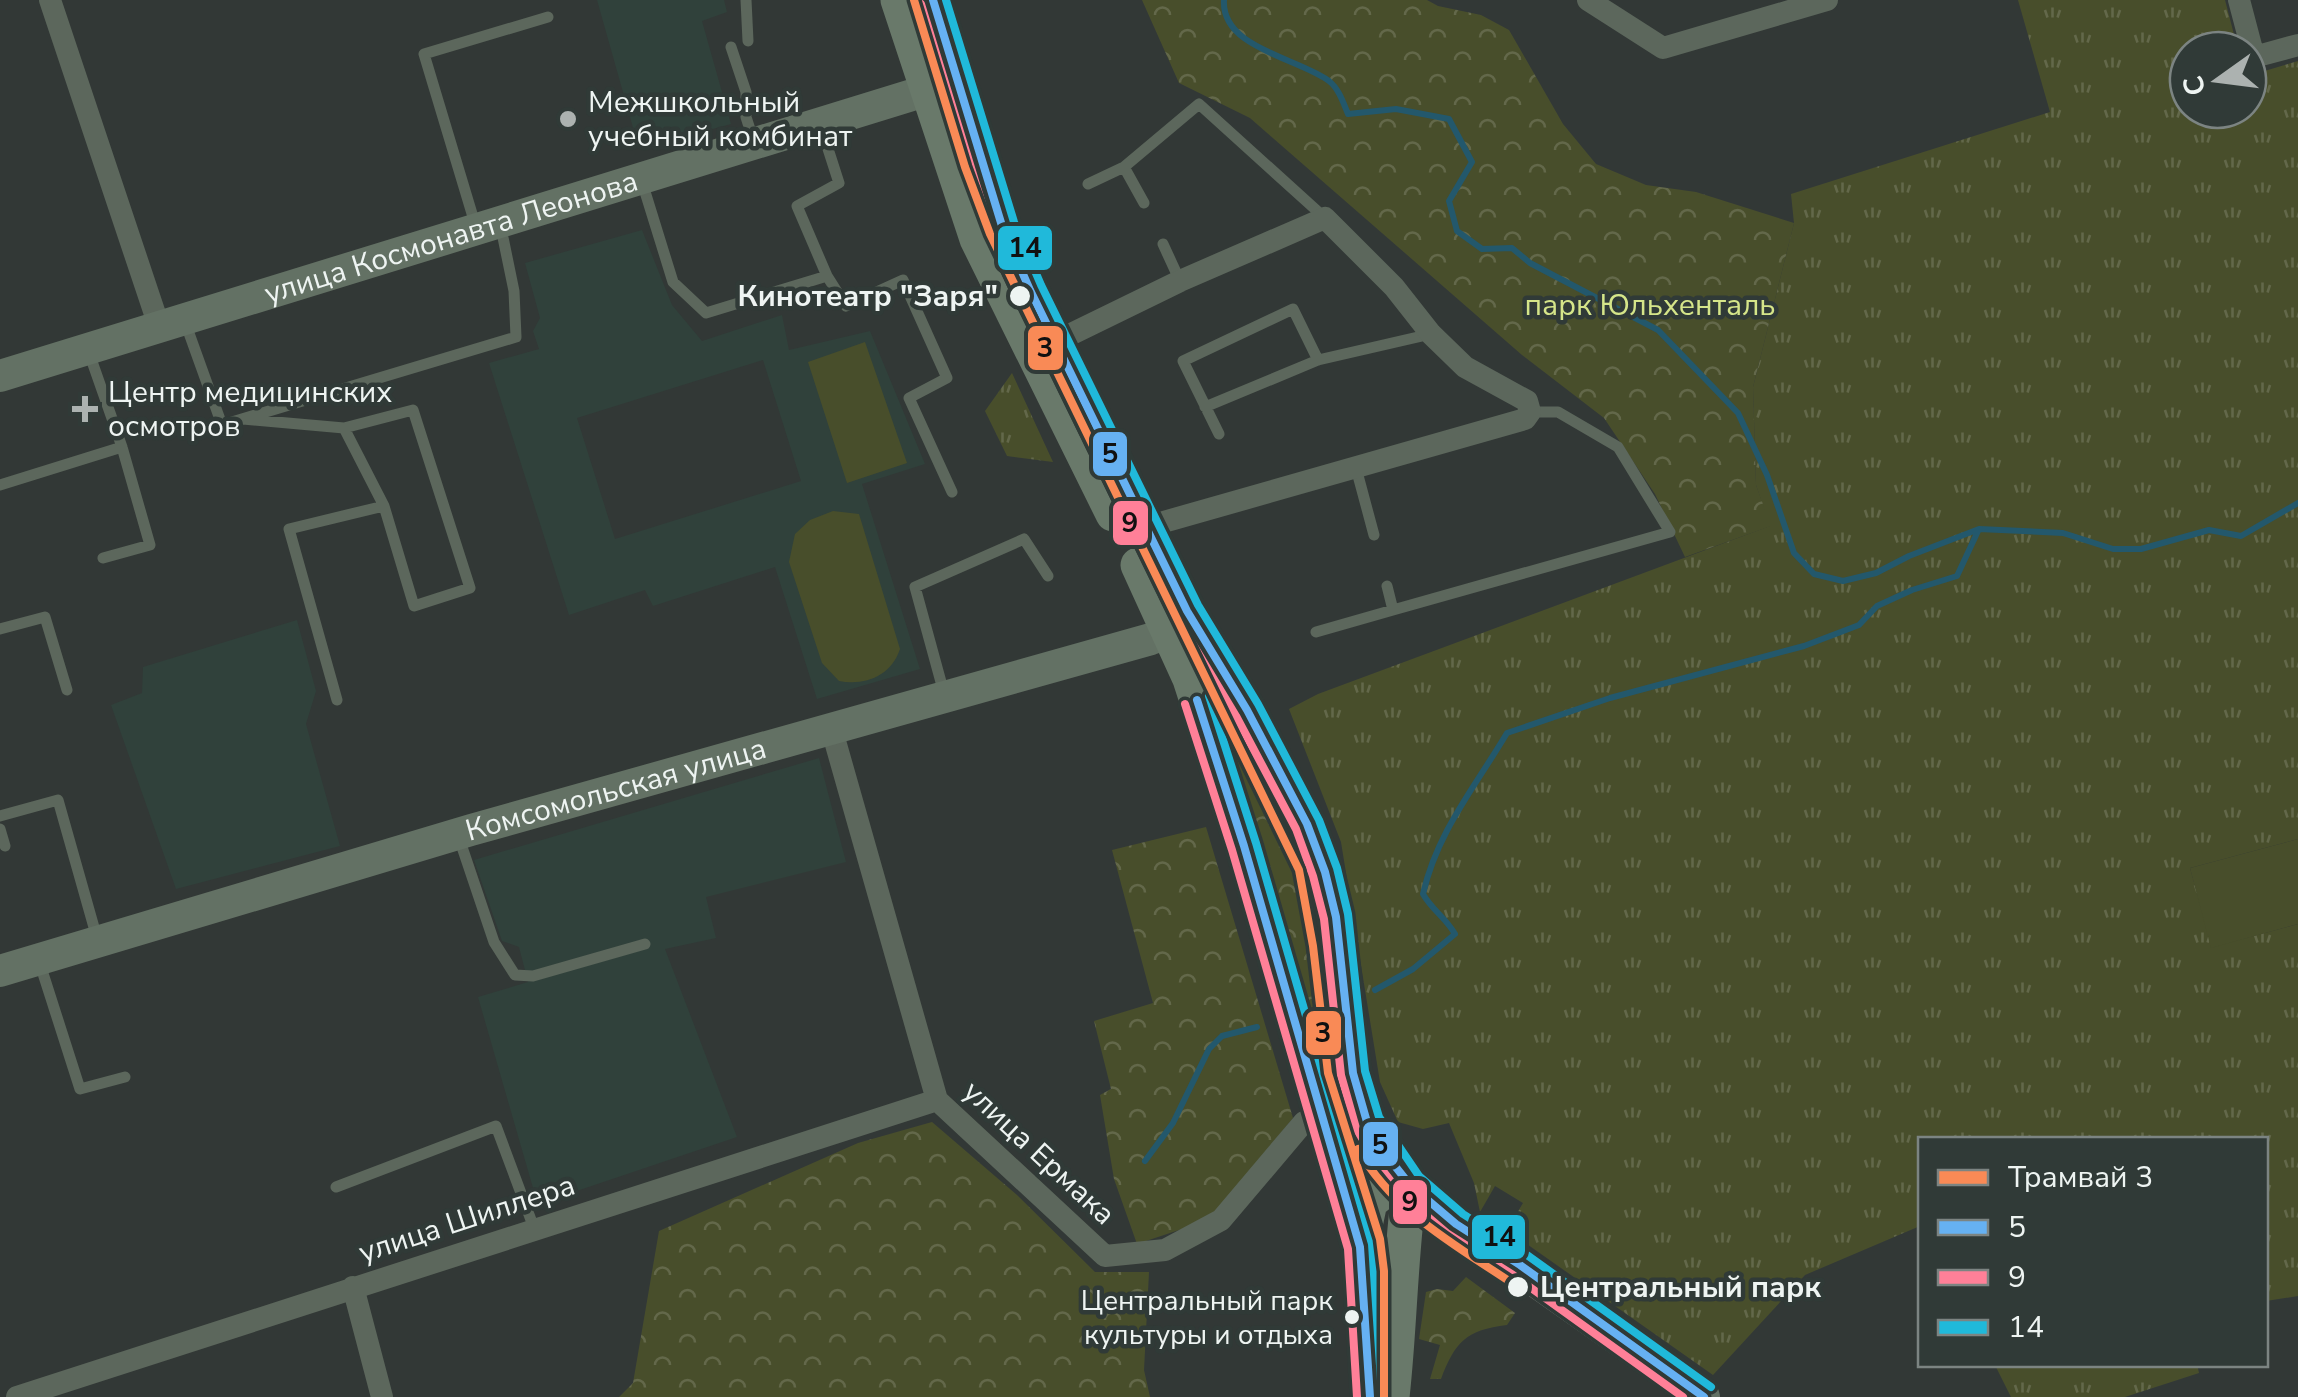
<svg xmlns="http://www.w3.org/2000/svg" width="2298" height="1397" viewBox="0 0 2298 1397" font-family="'Nunito Sans',sans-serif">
<defs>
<pattern id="grass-tufts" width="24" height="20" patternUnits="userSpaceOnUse" patternTransform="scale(2.5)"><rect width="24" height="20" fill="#484e2b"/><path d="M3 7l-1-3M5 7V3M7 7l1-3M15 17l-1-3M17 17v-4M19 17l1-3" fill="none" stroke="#63684a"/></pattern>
<pattern id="forest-crowns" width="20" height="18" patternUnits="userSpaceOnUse" patternTransform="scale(2.5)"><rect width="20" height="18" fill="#484e2b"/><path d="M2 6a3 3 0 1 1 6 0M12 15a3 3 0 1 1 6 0" fill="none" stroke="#63684a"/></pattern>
</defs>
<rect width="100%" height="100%" fill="#323836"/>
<path fill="#30413b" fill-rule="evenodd" d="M597 0H724L727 12 702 21 731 124 639 149Z
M642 230 672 305 702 341 782 315 789 350 870 331 925 464 862 484 920 669 817 699 775 567 653 606 645 590 569 615 489 363 539 349 533 331 540 318 525 263ZM763 360 801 481 615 539 577 418Z
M297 620 316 691 306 724 340 846 176 889 111 705 142 693 143 667Z
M819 758 846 862 706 897 716 938 665 949 737 1137 544 1202 533 1188 478 997 528 982 519 947 502 941 474 860Z"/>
<path fill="url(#grass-tufts)" d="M2018 0H2225L2238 50H2188V110H2248V76L2298 61V839L2190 868 2212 947 2298 924V1296L2266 1301V1140H1920V1226L1805 1275 1713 1375 1507 1230 1523 1203 1495 1186 1480 1212 1474 1183 1449 1123 1423 1129 1398 1122 1380 1082 1341 842 1289 709 1318 694 1770 526 1756 485 1753 387 1794 223 1791 194 2050 112Z
M1012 373 1053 462 1007 456 985 411Z
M2197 1364 2199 1373 2125 1397H2011L1995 1365Z"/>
<path fill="url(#forest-crowns)" d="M1142 0H1427L1438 6 1481 15 1509 30 1563 124 1596 164 1646 185 1696 192 1794 223 1753 387 1756 485 1771 526 1685 557 1655 494 1604 418 1522 355 1250 118 1179 83Z
M1239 752 1291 863 1306 929 1325 1068 1233 755Z
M1206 827 1293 1118 1209 1220 1137 1244 1114 1179 1100 1095 1111 1089 1094 1021 1153 1003 1112 850Z
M932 1122 1017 1195 1095 1272H1149L1144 1370 1150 1397H619L633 1383 659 1231 858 1143Z
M1466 1277 1515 1313 1507 1325C1466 1330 1455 1342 1441 1379H1430L1440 1345 1419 1339 1426 1292 1437 1289 1453 1291Z"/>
<path fill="#484e2b" d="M865 342 907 463 847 483 808 362Z
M833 511 859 514 900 649C891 676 865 686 839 681L822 663 789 562 795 534 810 520Z
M2298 839V924L2211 948 2190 868Z"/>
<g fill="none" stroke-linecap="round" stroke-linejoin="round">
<path stroke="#23586c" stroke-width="6" d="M1224 0C1221 48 1298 58 1329 81 1339 89 1343 102 1348 114L1396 109 1449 119 1472 162 1449 201 1457 231 1482 249 1512 248 1530 263 1658 330 1738 413 1767 475 1794 553 1814 574 1843 581 1876 573 1909 556 1979 529 2063 533 2113 549H2141L2209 530 2241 536 2298 503
M1375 990 1413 969 1455 934C1446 918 1432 910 1423 894 1437 832 1475 787 1507 733L1610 698 1804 646 1859 625 1877 606 1912 590 1957 576 1978 531
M1145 1161 1173 1123 1209 1049 1222 1036 1257 1027"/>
<path stroke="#5c675c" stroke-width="11" d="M746 0 748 41
M731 47 746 92V117L753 139
M821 127 839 183 797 206 827 276
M642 182 673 282 706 313 827 276 846 306 903 280 947 378 909 398 952 492
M1088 184 1124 167
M1144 203 1124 167 1199 104 1325 218
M476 227 424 54 548 17
M1163 244 1180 281
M185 322 222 425 516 337 514 291 500 223
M1205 407 1318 360 1431 334
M243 419 344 428 384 506 414 606 470 588 413 410 344 428
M1219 434 1183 361 1293 309 1318 360
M1356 468 1374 535
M0 485 122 447 88 350
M103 558 150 545 122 447
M1393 610 1670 532 1618 447 1558 412H1530
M0 629 45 617 67 690
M1316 632 1393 610 1387 586
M944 693 915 587 1024 539 1048 576
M337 700 289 529 384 506
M0 816 58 800 97 938
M0 829 5 846
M459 838 494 942 515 975 533 976 645 944
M40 964 80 1089 125 1077
M336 1187 496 1126 534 1228"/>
<path stroke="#5c675c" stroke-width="22" d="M50 0 159 326
M1588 0 1663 48 1827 0
M2239 0 2254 57 2298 45
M1055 342 1180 281 1325 218 1394 287 1431 334 1465 367 1527 401 1530 412 1525 419 1146 527
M831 727 937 1100 1105 1256 1165 1250 1221 1220 1304 1122C1328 1110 1343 1112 1367 1122
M353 1287 382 1397
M17 1397 937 1100"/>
<g stroke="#637164" stroke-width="32">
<path id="s1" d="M0 376 951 83"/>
<path id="s2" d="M0 971 471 830 1151 639 1191 625"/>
<path d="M1410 1185 1456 1224 1520 1265 1704 1397"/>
</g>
<path stroke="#69796a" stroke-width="35" d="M898 0 977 239 1113 514
M933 0 1002 226 1030 290 1187 611 1247 710 1307 824 1325 872 1336 917 1349 1043 1359 1096 1367 1122 1387 1156 1410 1185C1400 1255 1400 1326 1392 1397
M1138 565 1190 679 1244 846 1344 1184 1360 1247 1370 1397
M1361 1245 1370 1202 1385 1190 1410 1185"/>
<path stroke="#6e746e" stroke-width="2.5" d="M1518 1287 1674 1397"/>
<defs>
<path id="bus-1" d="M933 0 1002 226 1030 290 1187 611 1247 710 1307 824 1325 872 1336 917 1353 1073 1367 1122 1387 1156 1410 1185 1456 1224 1520 1265 1704 1397
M1197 700 1244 846 1360 1247 1370 1397"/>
<path id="bus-2" d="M921 4 990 230 1019 295 1176 616 1236 716 1296 829 1313 876 1324 919 1341 1075 1356 1128 1376 1162 1400 1193 1448 1234 1513 1275 1683 1397
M1185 704 1232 850 1348 1249 1357 1397"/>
<path id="bus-3" d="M946 0 1014 222 1041 285 1198 605 1258 704 1319 820 1337 868 1348 914 1365 1071 1379 1117 1419 1176 1463 1214 1527 1255 1711 1387
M1209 696 1256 843 1372 1244 1382 1396"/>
</defs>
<use href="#bus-1" stroke="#303a37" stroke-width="15"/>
<use href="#bus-2" stroke="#303a37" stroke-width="15"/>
<use href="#bus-3" stroke="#303a37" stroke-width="15"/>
<use href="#bus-1" stroke="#66b1f2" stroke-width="8"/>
<use href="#bus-2" stroke="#ff8098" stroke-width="8"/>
<use href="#bus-3" stroke="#20b9da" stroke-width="8"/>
<defs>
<path id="tram-1" d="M914 0 965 167 990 234 1299 870 1313 946 1328 1073 1380 1239 1384 1271V1397
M1358 1149C1394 1213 1459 1247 1518 1287"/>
</defs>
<use href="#tram-1" stroke="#303a37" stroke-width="15"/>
<use href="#tram-1" stroke="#f98a56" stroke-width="8"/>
</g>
<g fill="#acb2b0" stroke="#303a37" stroke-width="4">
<circle cx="568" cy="119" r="10"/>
<path d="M80 394h10v10h10v10h-10v10h-10v-10h-10v-10h10z"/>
</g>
<g fill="#eef4f2" stroke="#303a37" stroke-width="4">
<circle cx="1020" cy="296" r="12"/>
<circle cx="1518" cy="1287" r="12"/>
<circle cx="1352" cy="1317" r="9"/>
</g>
<g text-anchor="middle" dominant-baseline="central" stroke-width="9" stroke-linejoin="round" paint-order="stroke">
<g font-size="28" fill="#eef4f2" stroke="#303a37" text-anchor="end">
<text x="1333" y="1301">Центральный парк<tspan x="1333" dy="34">культуры и отдыха</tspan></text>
</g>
<g font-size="30" fill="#eef4f2" stroke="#303a37" text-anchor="start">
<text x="588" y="102">Межшкольный<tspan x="588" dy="34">учебный комбинат</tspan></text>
<text x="108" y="392">Центр медицинских<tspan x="108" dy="34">осмотров</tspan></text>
</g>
<g font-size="30" fill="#eef4f2" stroke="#303a37">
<text stroke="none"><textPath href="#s1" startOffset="472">улица Космонавта Леонова</textPath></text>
<text stroke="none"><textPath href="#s2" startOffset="642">Комсомольская улица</textPath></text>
<text transform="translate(1039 1153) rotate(43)">улица Ермака</text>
<text transform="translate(467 1219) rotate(-18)">улица Шиллера</text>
</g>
<g font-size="30" font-weight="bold" fill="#eef4f2" stroke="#303a37" text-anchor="end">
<text x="998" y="296">Кинотеатр "Заря"</text>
<text x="1540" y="1287" text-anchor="start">Центральный парк</text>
</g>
<g font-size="30" fill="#d5e589" stroke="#303a37">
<text x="1650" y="305">парк Юльхенталь</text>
</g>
</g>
<g stroke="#303a37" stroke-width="4">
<rect x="996" y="224" width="58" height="48" rx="10" fill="#20b9da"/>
<rect x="1026" y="324" width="39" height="48" rx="10" fill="#f98a56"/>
<rect x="1091" y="430" width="38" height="48" rx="10" fill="#66b1f2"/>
<rect x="1111" y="499" width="39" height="48" rx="10" fill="#ff8098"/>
<rect x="1304" y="1009" width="39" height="48" rx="10" fill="#f98a56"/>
<rect x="1361" y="1120" width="39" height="48" rx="10" fill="#66b1f2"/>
<rect x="1391" y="1178" width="38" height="48" rx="10" fill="#ff8098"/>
<rect x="1470" y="1213" width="57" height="48" rx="10" fill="#20b9da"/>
</g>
<g font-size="28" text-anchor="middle" font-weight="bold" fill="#111">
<text x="1025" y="257">14</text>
<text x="1045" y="357">3</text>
<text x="1110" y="463">5</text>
<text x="1130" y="532">9</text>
<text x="1323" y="1042">3</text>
<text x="1380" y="1154">5</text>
<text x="1410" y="1211">9</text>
<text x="1499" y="1246">14</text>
</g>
<rect x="1918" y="1137" width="350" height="230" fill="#303a37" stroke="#7c8482" stroke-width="2.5"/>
<rect x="1938" y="1170" width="50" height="15" fill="#f98a56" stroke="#7c8482" stroke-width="2.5"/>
<text x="2008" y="1187" font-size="30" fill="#eef4f2">Трамвай 3</text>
<rect x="1938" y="1220" width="50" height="15" fill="#66b1f2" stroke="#7c8482" stroke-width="2.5"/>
<text x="2008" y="1237" font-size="30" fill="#eef4f2">5</text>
<rect x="1938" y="1270" width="50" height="15" fill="#ff8098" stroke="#7c8482" stroke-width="2.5"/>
<text x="2008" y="1287" font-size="30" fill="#eef4f2">9</text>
<rect x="1938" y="1320" width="50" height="15" fill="#20b9da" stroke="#7c8482" stroke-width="2.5"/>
<text x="2008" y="1337" font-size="30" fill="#eef4f2">14</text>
<g transform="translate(2218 80) rotate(256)"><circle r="48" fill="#303a37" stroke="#7c8482" stroke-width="2.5"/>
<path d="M0-8L18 38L0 25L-18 38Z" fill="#acb2b0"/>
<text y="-15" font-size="28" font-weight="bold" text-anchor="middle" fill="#eef4f2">С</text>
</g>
</svg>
